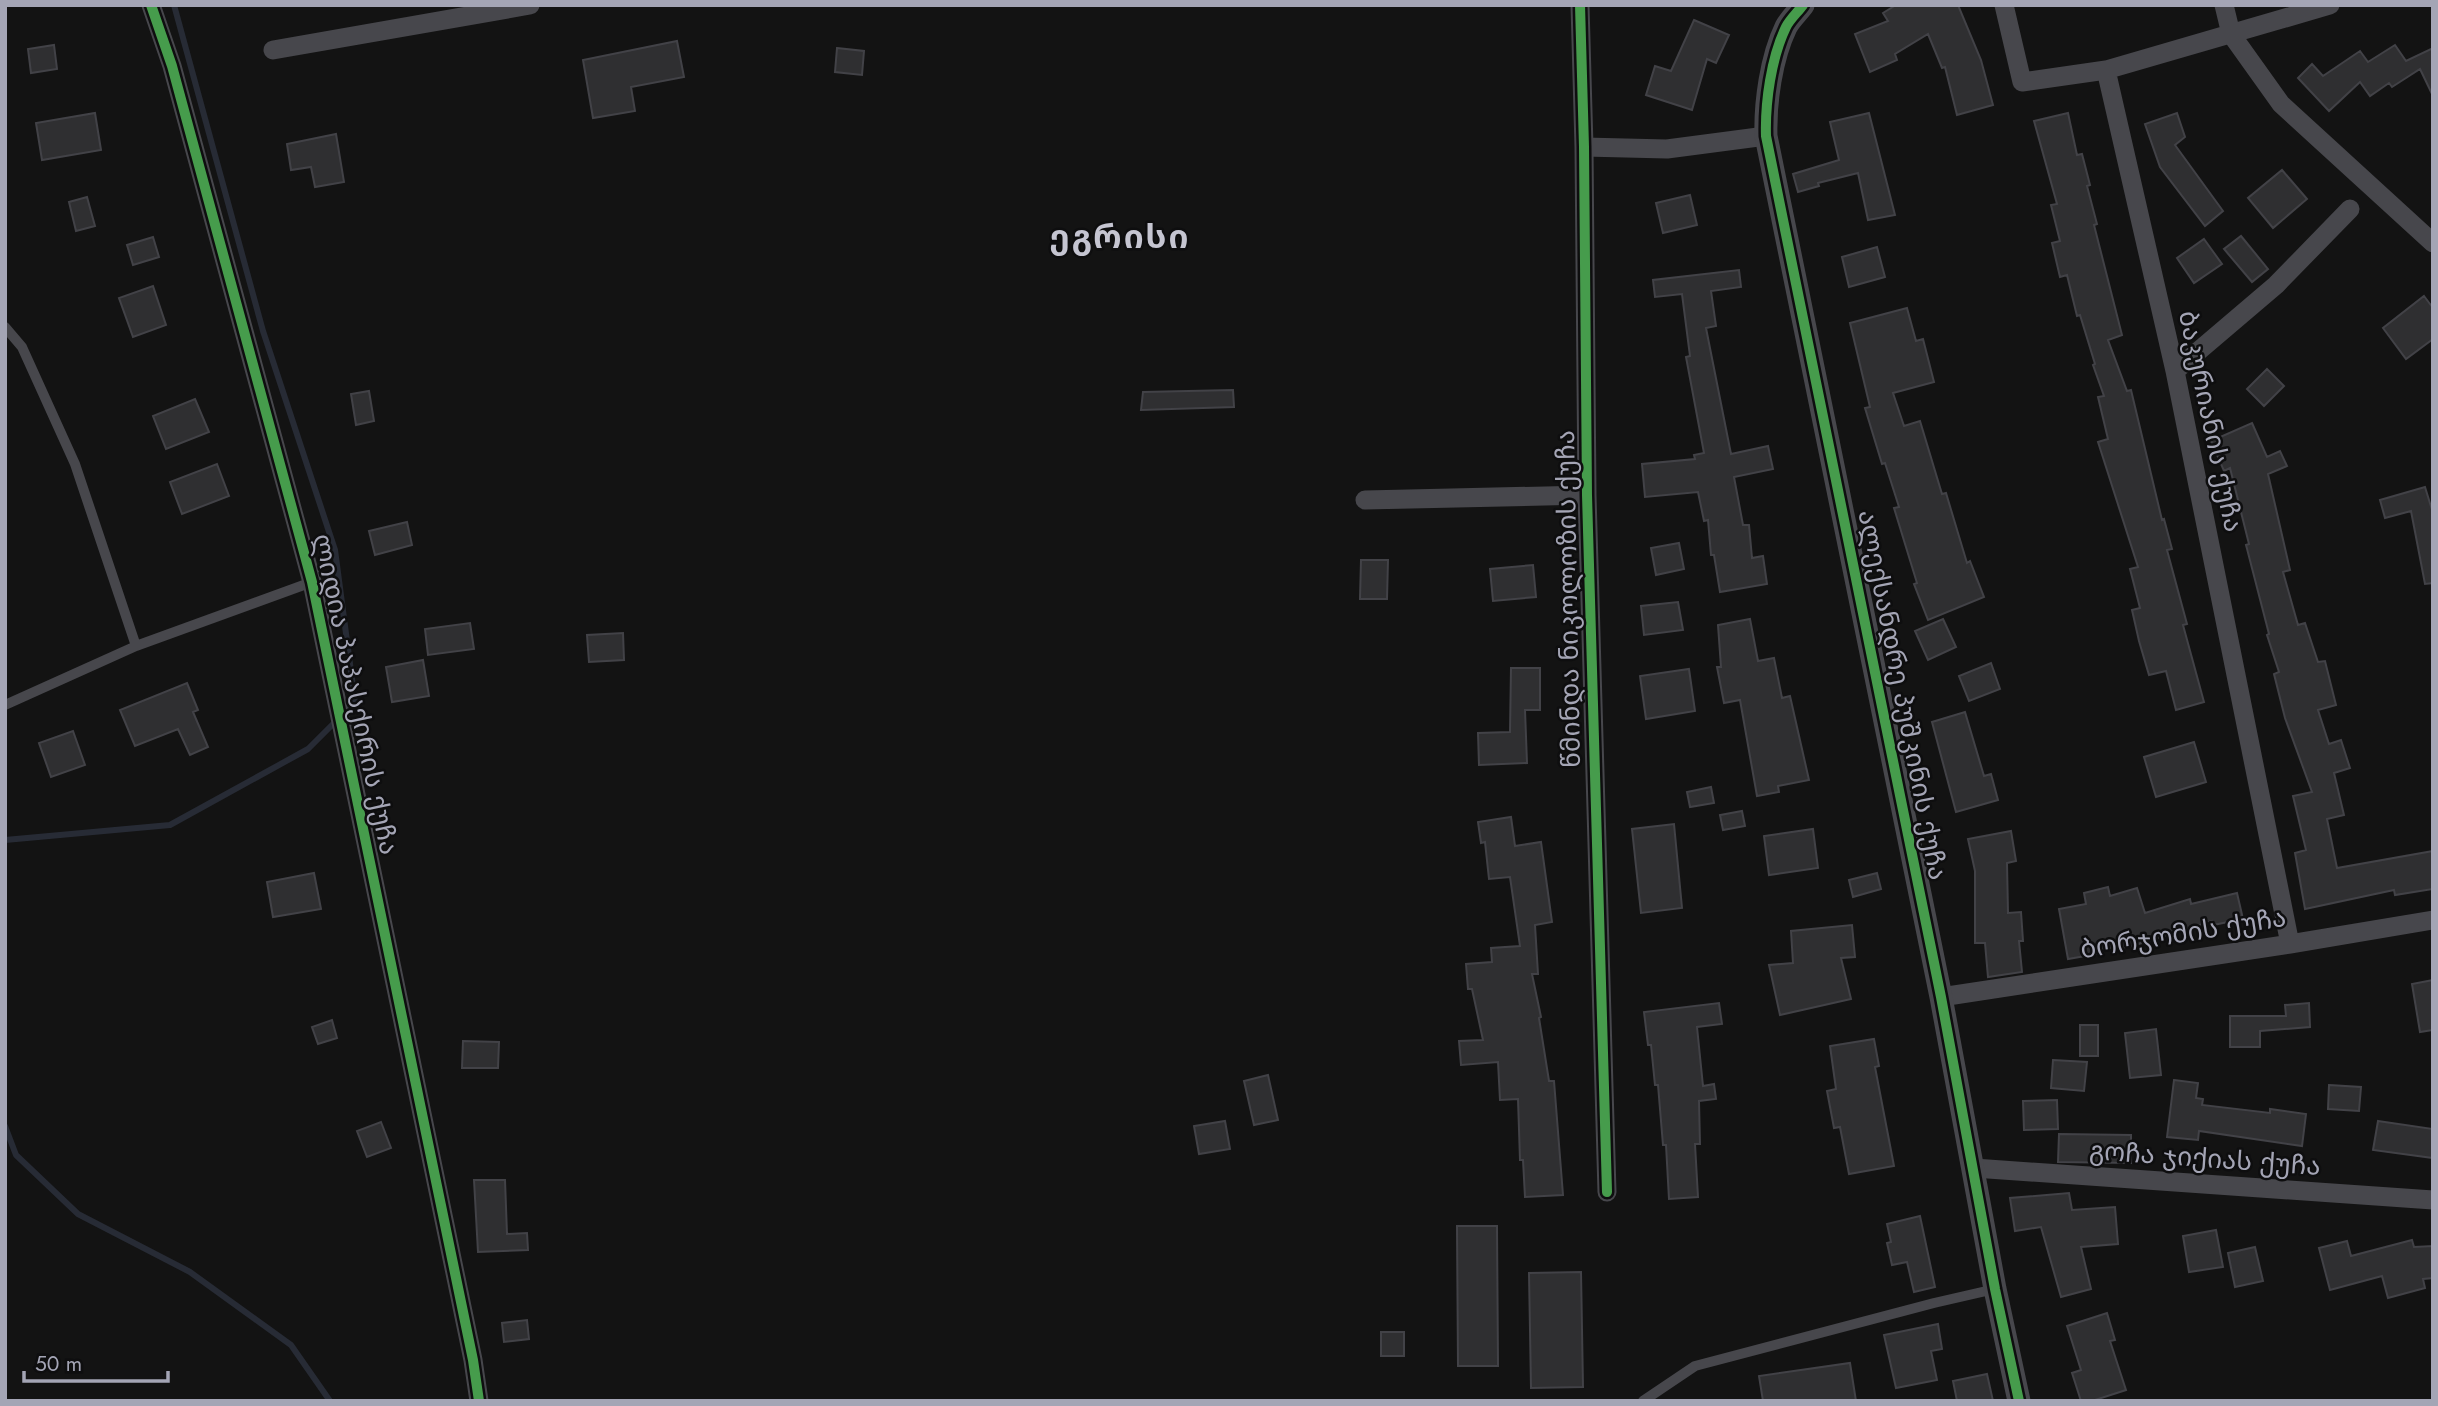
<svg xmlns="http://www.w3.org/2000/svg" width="2438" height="1406" viewBox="0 0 2438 1406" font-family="Jost,'Noto Sans Georgian',sans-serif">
<rect width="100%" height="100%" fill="#131313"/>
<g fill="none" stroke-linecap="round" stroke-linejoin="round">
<path stroke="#272b35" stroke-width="6" d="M174 5 263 331 335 550 355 702 344 713
M5 840 170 825 308 749 337 720
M5 1126 16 1155 78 1214 190 1272 291 1345 330 1401"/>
</g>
<path fill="#2f2f31" stroke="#424247" stroke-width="2" d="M1896 5H1958L1981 60 1993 105 1957 115 1945 67 1942 68 1928 34 1895 54 1897 60 1870 72 1855 34 1888 21 1883 13Z
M1694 20 1729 35 1716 63 1707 59 1692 110 1646 95 1655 66 1671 71Z
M677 41 684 77 631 87 635 111 593 118 583 60Z
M54 45 57 69 31 73 28 49Z
M2395 45 2406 61 2433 48V96L2420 69 2392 87 2389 83 2370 96 2360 82 2329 111 2298 78 2312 64 2323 76 2360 51 2368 62Z
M837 48 864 51 862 75 835 72Z
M95 113 101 150 42 160 36 123Z
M1869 113 1895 215 1868 220 1858 173 1818 183 1819 186 1798 192 1793 174 1839 160 1830 122Z
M2068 113 2077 155 2082 154 2090 185 2087 186 2097 224 2094 225 2122 335 2108 340 2127 391 2131 390 2162 520 2164 519 2172 549 2167 550 2187 624 2183 625 2204 702 2176 710 2166 671 2149 675 2139 641 2132 610 2140 608 2130 569 2138 567 2098 442 2108 439 2098 397 2104 396 2093 365 2095 364 2080 315 2077 316 2067 275 2060 277 2052 243 2060 241 2051 205 2057 204 2034 121Z
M2177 113 2185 137 2175 145 2223 211 2205 226 2160 167 2145 124Z
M336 134 344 182 315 187 311 167 291 170 287 144Z
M2282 170 2307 199 2273 228 2248 198Z
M1690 195 1697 225 1663 233 1656 203Z
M87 197 95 226 76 231 69 202Z
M2241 236 2268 269 2252 282 2224 249Z
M153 237 159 257 133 265 127 245Z
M2204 239 2222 264 2194 283 2177 258Z
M1877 247 1885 277 1849 287 1842 257Z
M1739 270 1741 287 1711 291 1716 326 1706 328 1731 454 1768 446 1773 469 1734 477 1743 525H1749L1752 558 1763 556 1767 584 1720 592 1714 555H1711L1708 520 1704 521 1698 492 1645 497 1642 464 1695 459 1694 455 1704 453 1686 357 1690 356 1682 294 1655 297 1653 280Z
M153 286 166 325 133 337 119 298Z
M2424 296 2433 308V339L2406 359 2383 328Z
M1907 308 1916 341 1923 339 1934 382 1893 393 1904 426 1920 421 1942 494 1946 493 1967 563 1970 561 1984 597 1928 620 1914 584 1917 583 1894 508 1899 507 1885 463 1882 464 1865 408 1870 407 1850 323Z
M2267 369 2284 386 2264 406 2247 389Z
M1233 390 1234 407 1141 410 1143 392Z
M369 391 374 421 356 425 351 394Z
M195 399 209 432 166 449 153 416Z
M2252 423 2267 457 2280 451 2287 466 2268 474 2290 570 2283 572 2298 625 2305 623 2318 662 2325 661 2336 705 2318 710 2329 744 2341 740 2350 768 2334 773 2344 815 2327 819 2337 868 2433 851V889L2395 895 2394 890 2305 909 2295 853 2306 850 2293 796 2312 792 2285 718 2274 674 2279 672 2267 635 2269 634 2246 545 2249 544 2230 468 2224 471 2211 441Z
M217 464 229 496 182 514 170 482Z
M2425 487 2433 513V583L2425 584 2411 511 2385 518 2380 500Z
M407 522 412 545 375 555 369 531Z
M1679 543 1684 569 1656 575 1651 548Z
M1361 560H1388L1387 599H1360Z
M1533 565 1536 597 1493 601 1490 569Z
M1678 602 1683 630 1644 635 1641 606Z
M1750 619 1758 661 1774 658 1782 698 1790 696 1809 780 1778 786 1779 792 1757 796 1740 700 1724 703 1717 667H1721L1718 625Z
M1943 619 1956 647 1928 660 1915 631Z
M470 623 474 649 428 655 425 629Z
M623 633 624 660 589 662 587 635Z
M423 660 429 696 392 702 386 667Z
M1991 663 2000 689 1969 701 1959 676Z
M1511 668H1540V710H1525L1527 763 1479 765 1478 733 1510 732Z
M1689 669 1695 711 1646 719 1640 676Z
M187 683 198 710 193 712 208 747 190 755 178 729 135 746 120 710Z
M1965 712 1984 776 1991 774 1998 800 1956 812 1932 722Z
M73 731 85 765 51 777 39 743Z
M2194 742 2206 782 2156 797 2144 757Z
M1711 787 1714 803 1690 807 1687 792Z
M1742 811 1745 826 1723 830 1720 815Z
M1511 817 1515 846 1541 842 1552 922 1535 925 1538 974H1532L1541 1017 1539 1018 1549 1081H1554L1563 1195 1525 1197 1523 1160H1520L1518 1099 1500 1100 1498 1062 1461 1065 1459 1041 1483 1040 1472 989H1468L1466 964 1492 962 1491 948 1520 946 1510 877 1489 879 1485 842 1481 843 1478 822Z
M1674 824 1682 908 1641 913 1632 829Z
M1813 829 1818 868 1769 875 1764 836Z
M2011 831 2016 861 2007 863 2008 913 2021 912 2023 941H2019L2022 972 1988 977 1985 943H1975V871L1968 839Z
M314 873 321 909 273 917 267 882Z
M1877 873 1881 889 1853 897 1849 880Z
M2108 887 2110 896 2137 888 2145 913 2190 899 2191 904 2237 893 2243 919 2213 925 2212 921 2129 947 2097 949V954L2068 959 2059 909 2086 904 2084 893Z
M1852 925 1855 957 1841 958 1851 999 1780 1015 1769 965 1793 963 1791 931Z
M2433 980V1030L2420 1032 2412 984Z
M1719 1003 1722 1024 1697 1027 1703 1086 1714 1084 1716 1099 1699 1101 1700 1144H1695L1698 1197 1669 1199 1666 1145H1663L1658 1085H1655L1651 1045H1648L1644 1012Z
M2309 1003 2310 1027 2260 1031V1047H2230V1016H2286L2285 1005Z
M332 1020 337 1038 318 1044 312 1027Z
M2080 1025H2098V1056H2080Z
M2156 1029 2161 1075 2130 1078 2125 1033Z
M1874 1039 1879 1066 1875 1067 1894 1166 1849 1174 1840 1127 1834 1128 1827 1091 1836 1089 1830 1046Z
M463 1041 499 1042 498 1068H462Z
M2053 1060 2087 1062 2084 1091 2051 1088Z
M1268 1075 1278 1120 1254 1125 1244 1081Z
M2174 1080 2198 1083 2196 1098 2203 1099 2202 1105 2270 1113V1109L2306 1114 2302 1146 2199 1131 2198 1140 2167 1137Z
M2329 1085 2361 1087 2359 1111 2328 1109Z
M2057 1100 2058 1129 2024 1130 2023 1101Z
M1225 1121 1230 1149 1199 1154 1194 1126Z
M2378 1121 2433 1129V1158L2373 1150Z
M381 1122 391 1148 367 1157 357 1131Z
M2059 1134 2131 1135V1163L2058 1162Z
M474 1180H505L507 1234 527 1233 528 1250 478 1252Z
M2069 1193 2072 1210 2115 1207 2118 1244 2081 1247 2091 1289 2061 1297 2041 1227 2015 1231 2010 1198Z
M1920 1216 1935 1287 1914 1292 1907 1262 1892 1265 1887 1243 1891 1242 1887 1224Z
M1457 1226H1497L1498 1366H1458Z
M2216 1230 2223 1267 2189 1272 2183 1236Z
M2412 1240 2414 1247 2433 1246V1278L2423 1279 2425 1288 2388 1298 2382 1276 2330 1290 2319 1248 2347 1241 2351 1256Z
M2255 1247 2263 1281 2235 1287 2228 1253Z
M1581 1272 1583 1387 1531 1388 1529 1273Z
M2107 1313 2115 1340 2110 1341 2126 1390 2092 1401H2081L2072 1373 2081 1370 2067 1326Z
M527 1320 529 1339 504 1342 502 1323Z
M1938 1324 1942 1349 1931 1351 1937 1380 1896 1388 1884 1335Z
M1381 1332H1404V1356H1381Z
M1850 1363 1856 1401H1763L1759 1376Z
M1987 1374 1993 1401H1957L1953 1381Z"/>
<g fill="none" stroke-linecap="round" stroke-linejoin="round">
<path stroke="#47474c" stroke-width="10" d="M5 327 22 347 75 464 136 646
M5 705 136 646 312 582
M1643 1401 1695 1366 1934 1303 1995 1289"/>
<path stroke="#47474c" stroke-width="19" d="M151 5 172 66 312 582 473 1360 479 1401
M1580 5 1584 147 1587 495 1607 1192
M2004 5 2022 82 2106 70 2175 371 2290 944
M2224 5 2231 34 2281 104 2433 243
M273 50 530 5
M2106 70 2330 5
M1584 147 1667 149 1766 136
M2175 371 2276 285 2350 209
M1365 500 1587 495
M1941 997 2290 944 2433 920
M1974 1168 2433 1200"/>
<path stroke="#47474c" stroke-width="23" d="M1803 5C1798 12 1790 19 1786 27 1771 58 1765 103 1766 136L1941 997 1995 1289 2019 1401"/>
<defs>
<path id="cycleway" d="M151 5 172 66 312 582 473 1360 479 1401
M1580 5 1584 147 1587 495 1607 1192
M1803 5C1798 12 1790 19 1786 27 1771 58 1765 103 1766 136L1941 997 1995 1289 2019 1401"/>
</defs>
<use href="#cycleway" stroke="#0e0e0f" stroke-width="15"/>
<use href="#cycleway" stroke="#469c4c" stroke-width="10"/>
</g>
<g text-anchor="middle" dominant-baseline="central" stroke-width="5" stroke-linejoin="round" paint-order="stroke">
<g font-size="26" fill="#a4a5b5" stroke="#0e0e0f">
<text transform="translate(2211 421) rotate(78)">ბაკურიანის ქუჩა</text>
<text transform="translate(1568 599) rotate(-91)">წმინდა ნიკოლოზის ქუჩა</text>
<text transform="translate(356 694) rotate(78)">ლიდია პაპასქირის ქუჩა</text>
<text transform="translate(1903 695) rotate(79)">ალექსანდრე პუშკინის ქუჩა</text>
<text transform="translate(2183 933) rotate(-9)">ბორჯომის ქუჩა</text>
<text transform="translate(2205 1158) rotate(4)">გოჩა ჯიქიას ქუჩა</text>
</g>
<g font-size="33" font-weight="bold" letter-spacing="2" fill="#c5c5d1" stroke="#0e0e0f">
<text x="1120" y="236">ეგრისი</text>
</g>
</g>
<rect width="2438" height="1406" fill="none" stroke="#a4a5b5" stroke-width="14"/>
<path d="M24 1371v10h144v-10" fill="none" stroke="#a4a5b5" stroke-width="3.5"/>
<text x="35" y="1371" font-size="21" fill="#a4a5b5" stroke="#0e0e0f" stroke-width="5" paint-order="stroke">50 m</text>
</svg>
